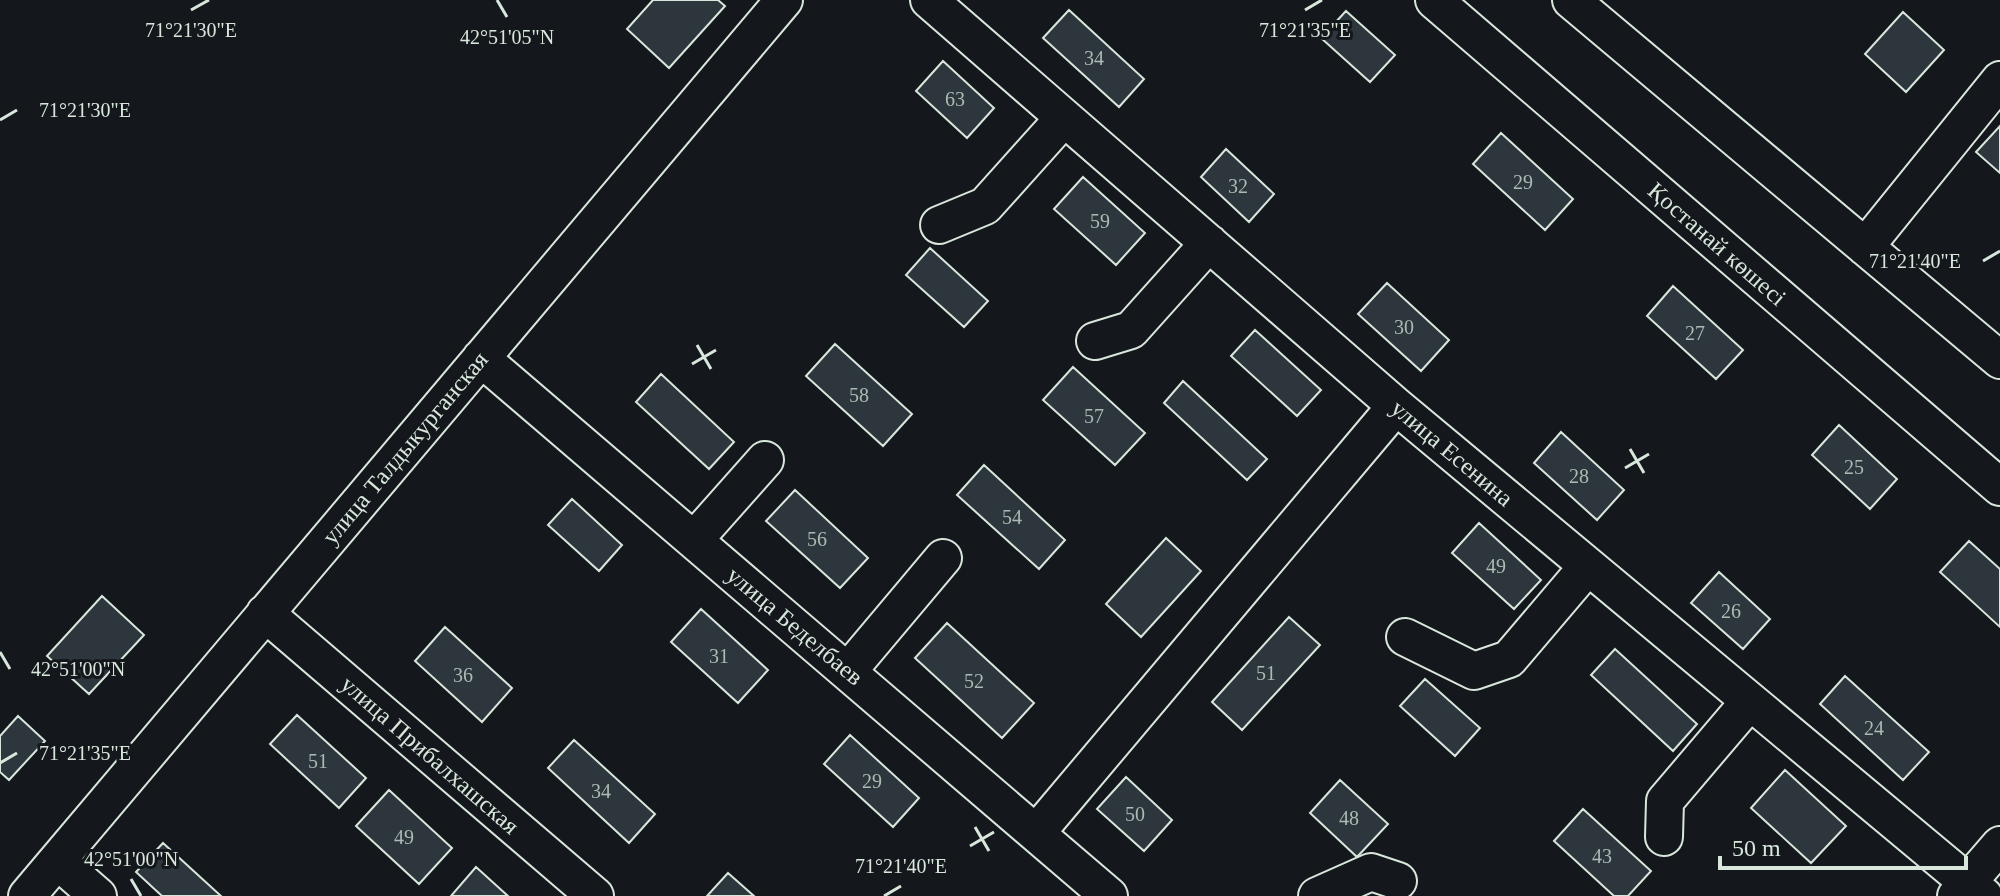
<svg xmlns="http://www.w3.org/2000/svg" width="2000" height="896" viewBox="0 0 2000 896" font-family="Georgia,serif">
<rect width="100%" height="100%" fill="#14181c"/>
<path fill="#2c363c" stroke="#d8e6dc" stroke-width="2" d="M653 0H718L725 6 669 68 627 29Z
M1069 10 1144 79 1119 107 1043 38Z
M1346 11 1395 55 1370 82 1321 38Z
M1903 12 1944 50 1906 92 1865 54Z
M943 61 994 108 967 138 916 91Z
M2000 126V173L1976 152Z
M1501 133 1573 199 1545 230 1473 164Z
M1226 149 1274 194 1249 222 1201 177Z
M1083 177 1145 233 1116 265 1054 209Z
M930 248 988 301 964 327 906 275Z
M1387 283 1449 340 1421 371 1358 314Z
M1673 286 1743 350 1716 379 1647 316Z
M1255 330 1321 390 1297 416 1231 356Z
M835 344 912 414 883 446 806 376Z
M1073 367 1145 433 1115 465 1043 400Z
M661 374 734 442 709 469 636 402Z
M1183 381 1267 459 1247 480 1164 403Z
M1839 425 1897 479 1870 509 1812 455Z
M1561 432 1624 490 1597 520 1534 463Z
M984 465 1065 540 1039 569 957 495Z
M795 490 868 558 840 588 766 521Z
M572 499 622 545 599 571 548 525Z
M1479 523 1541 580 1514 609 1452 553Z
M1166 538 1201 571 1141 637 1106 604Z
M1969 541 2000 569V627L1940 572Z
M1719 572 1770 619 1743 649 1691 603Z
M102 596 144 635 89 694 47 656Z
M701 609 768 670 738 703 671 642Z
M1289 617 1320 645 1242 730 1212 702Z
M947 623 1034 703 1002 738 915 658Z
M445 627 512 688 482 722 415 661Z
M1615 649 1697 724 1673 751 1591 675Z
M1845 676 1929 752 1903 780 1820 704Z
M1425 679 1480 728 1455 756 1400 706Z
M297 715 366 778 339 808 270 744Z
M18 716 45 741 9 780 0 772V736Z
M850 735 919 798 893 827 824 764Z
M574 740 655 814 629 843 548 768Z
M1785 770 1846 826 1811 863 1751 808Z
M1126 777 1172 820 1144 851 1097 809Z
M1340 780 1388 824 1357 857 1310 813Z
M389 790 452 848 419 884 356 826Z
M1583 809 1651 871 1628 896H1614L1554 841Z
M163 843 221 896H162L136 872Z
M476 867 508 896H451Z
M728 873 754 896H707Z"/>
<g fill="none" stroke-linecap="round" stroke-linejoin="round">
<defs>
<path id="minor" d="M929 0 1396 406 1984 896
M1434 0 2000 487
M1571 0 2000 360
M939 225 985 206 1064 118
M1865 247 2000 80
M1095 341 1131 330 1209 243
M481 358 1109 896
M694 540 765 460
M265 613 595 896
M1405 637 1474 671 1509 659 1588 566
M848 671 943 558
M1037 832 1396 406
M1664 837 1665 801 1750 701
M58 861 98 896
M27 896 784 0
M1317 896 1371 872 1398 881
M1956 896 2000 845"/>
</defs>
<use href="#minor" stroke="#d8e6dc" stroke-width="40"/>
<use href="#minor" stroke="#14181c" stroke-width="36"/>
</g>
<path fill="none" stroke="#d8e6dc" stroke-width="3" d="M497 0 507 17M191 10 209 0M1305 10 1322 0M0 120 17 110M1983 261 2000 251M697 345 711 369M692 364 716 350M1630 449 1644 473M1625 468 1649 454M0 652 10 669M0 763 17 753M975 827 989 851M970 846 994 832M131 879 141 896M884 896 901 886"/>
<g text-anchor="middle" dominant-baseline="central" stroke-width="6" stroke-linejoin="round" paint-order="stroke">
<g font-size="20" fill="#adbab4">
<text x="1094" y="58">34</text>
<text x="955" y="99">63</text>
<text x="1523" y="182">29</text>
<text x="1238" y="186">32</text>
<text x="1100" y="221">59</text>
<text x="1404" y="327">30</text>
<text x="1695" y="333">27</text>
<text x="859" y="395">58</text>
<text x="1094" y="416">57</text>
<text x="1854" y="467">25</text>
<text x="1579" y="476">28</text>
<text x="1012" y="517">54</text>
<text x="817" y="539">56</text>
<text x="1496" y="566">49</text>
<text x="1731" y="611">26</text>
<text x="719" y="656">31</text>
<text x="1266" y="673">51</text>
<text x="463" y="675">36</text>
<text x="974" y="681">52</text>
<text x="1874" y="728">24</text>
<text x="318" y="761">51</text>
<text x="872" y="781">29</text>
<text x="601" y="791">34</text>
<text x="1135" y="814">50</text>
<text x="1349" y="818">48</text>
<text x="404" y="837">49</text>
<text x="1602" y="856">43</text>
</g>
<g font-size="24" fill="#d8e6dc" stroke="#14181c">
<text transform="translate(1717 244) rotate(41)">Қостанай көшесі</text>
<text transform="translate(405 448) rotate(-50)">улица Талдыкурганская</text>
<text transform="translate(1452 453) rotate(40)">улица Есенина</text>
<text transform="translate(795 626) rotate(40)">улица Беделбаев</text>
<text transform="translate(430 755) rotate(41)">улица Прибалхашская</text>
</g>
</g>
<g font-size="20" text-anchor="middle" fill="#d8e6dc" stroke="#14181c" stroke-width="6" stroke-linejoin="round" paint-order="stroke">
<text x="191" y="37">71°21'30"E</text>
<text x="1305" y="37">71°21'35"E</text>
<text x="507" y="44">42°51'05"N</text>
<text x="85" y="117">71°21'30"E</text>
<text x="1915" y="268">71°21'40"E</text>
<text x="78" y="676">42°51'00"N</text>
<text x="85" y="760">71°21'35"E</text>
<text x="131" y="866">42°51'00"N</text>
<text x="901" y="873">71°21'40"E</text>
</g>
<path d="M1720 856v12h246v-12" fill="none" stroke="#d8e6dc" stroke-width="4"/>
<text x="1732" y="856" font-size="24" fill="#d8e6dc" stroke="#14181c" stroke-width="6" paint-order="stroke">50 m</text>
</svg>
